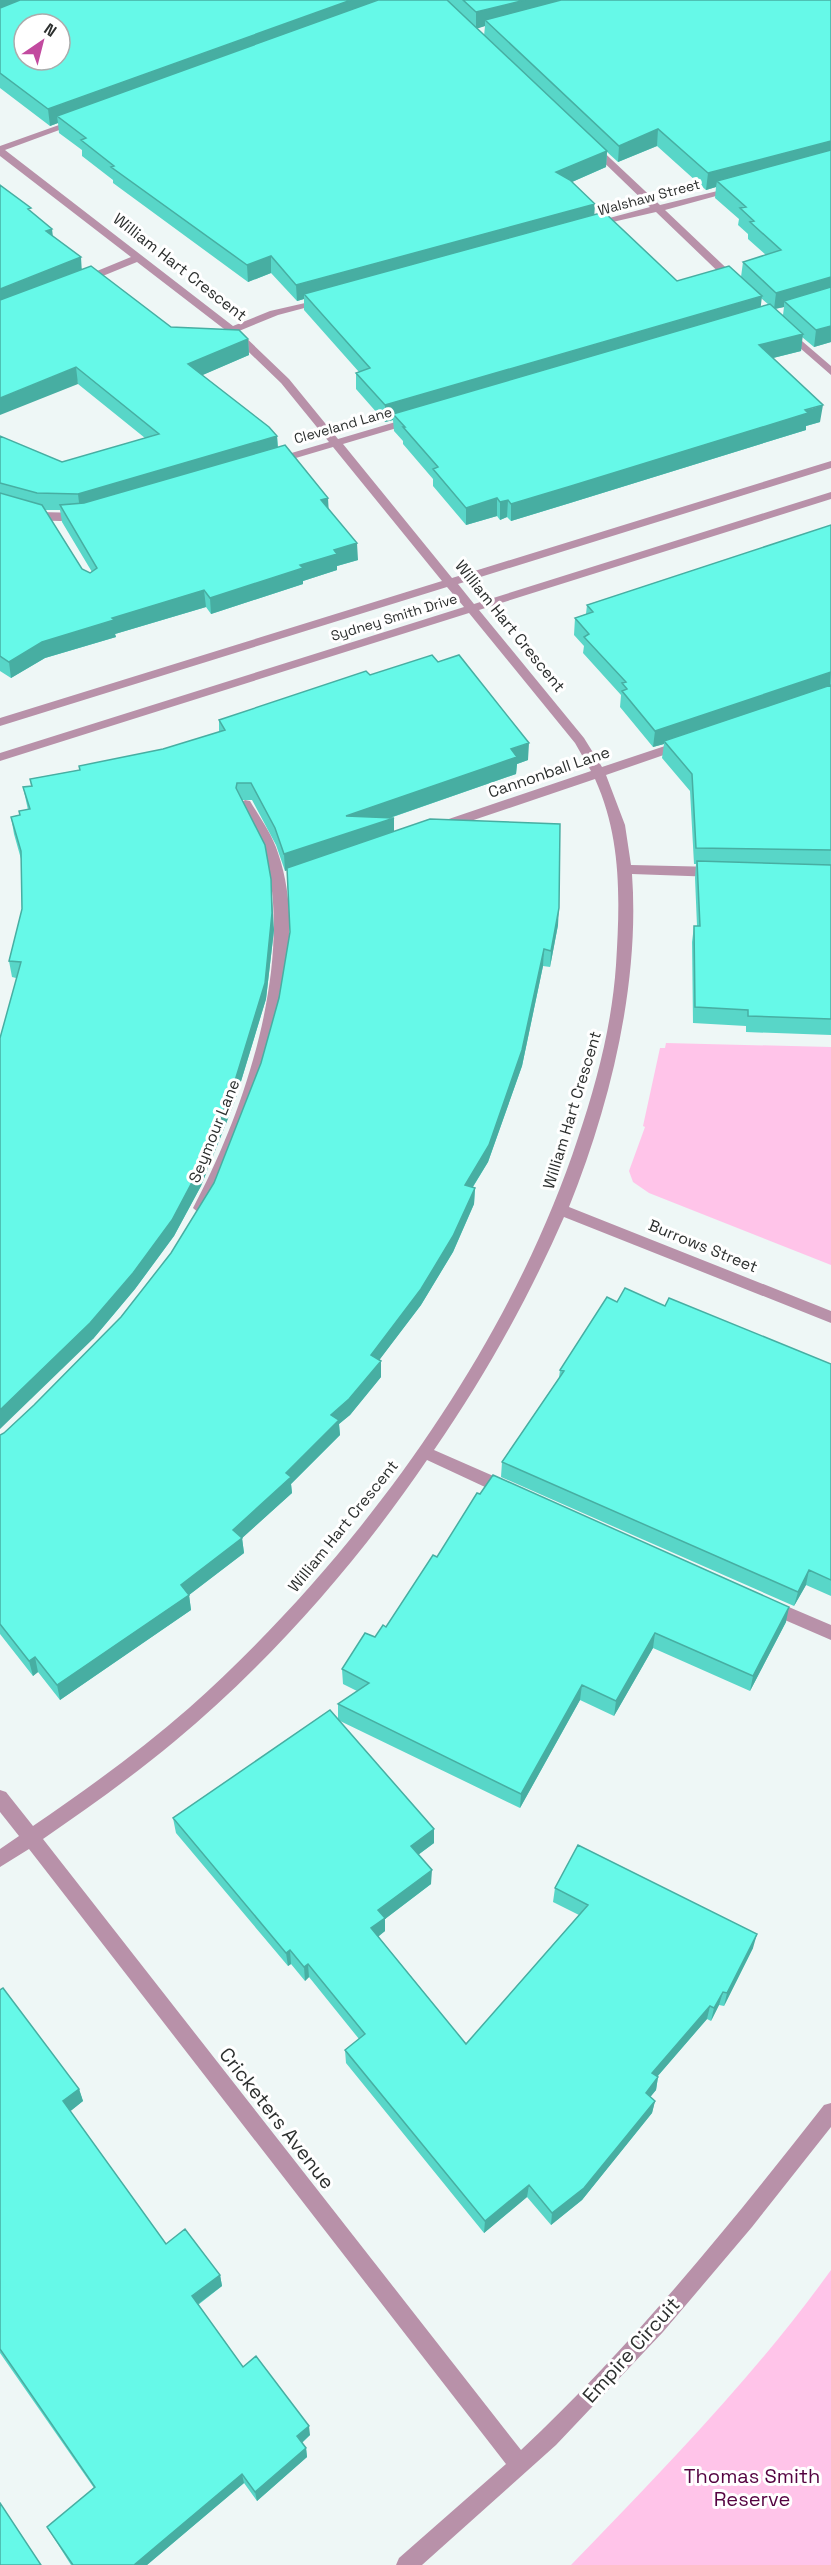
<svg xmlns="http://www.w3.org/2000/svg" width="831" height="2565" viewBox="0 0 831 2565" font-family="'Space Grotesk',sans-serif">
<rect width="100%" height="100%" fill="#eef7f6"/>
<path fill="#ffc4e9" d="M666 1043 831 1047V1265L649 1193 633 1182 629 1171 645 1127 643 1126 660 1048H665Z
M831 2270V2565H571C662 2471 754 2377 831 2270Z"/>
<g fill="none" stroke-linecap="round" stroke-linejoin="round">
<path fill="#b891a9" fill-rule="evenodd" d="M73 120 81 122 5 150 233 326 270 311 327 298V302L278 315 239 331 289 379 338 439 409 418H417V422L343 444 452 578 831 461V468L458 584 474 604 831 492V499L479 610 584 738 602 767 680 741 686 745 684 748 606 775 625 825 631 865 716 867 723 872 716 877 632 874C640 984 610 1105 569 1207L831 1311V1323L564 1217C528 1299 485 1376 434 1450L512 1484 514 1489 512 1494 506 1496 500 1494 427 1460C358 1562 269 1663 175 1741 133 1776 88 1808 43 1839L521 2450C633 2345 729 2226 824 2105L831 2103V2127L752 2227 663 2332 556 2445 422 2565H396L399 2558 506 2464 29 1849 0 1867V1849L19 1836 0 1812V1790L6 1792 33 1826C87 1789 140 1751 189 1708 356 1559 508 1351 578 1138 597 1082 612 1024 616 965 620 900 622 839 595 779L444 830H434L433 827 434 824 591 771 575 743 469 613 0 761V753L464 607 447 587 0 726V718L442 581 333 447 279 463H271V459L329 442 281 383 228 332 137 262 88 282H80V278L131 257 0 156V146Z
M589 144H595L660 205 738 186V190L665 210 740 281V285H732L656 212 591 227V223L650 207 589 148Z
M788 329 831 366V375L784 334V330Z
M0 500 40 512 81 513 87 516 85 518C57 525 26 519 0 507Z
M245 800 250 801C260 818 272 834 278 853 315 960 254 1099 214 1198L205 1212 200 1214 193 1208C244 1113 292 969 267 861 263 840 250 822 239 804Z
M770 1599 831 1625V1640L764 1611 762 1606 764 1601Z"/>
</g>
<path fill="#58d6c8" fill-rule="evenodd" d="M0 0H831V342L814 347 802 337 801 351 773 358 820 422 806 426V430L570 503 511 521 507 517 500 520 497 516 466 525 433 486V479L403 444V441L394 431 393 420 385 422 356 389V373L359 372 304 310V299L297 301 271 273 248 282 113 183V180L82 156V150L59 133 58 123 50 126 0 88ZM485 26 484 36 477 28ZM657 146 706 190 716 187 715 198 739 219 738 225 748 234V239L766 255 743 262 741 277 677 281 594 215 572 182 606 167 607 152 618 162ZM761 298 769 305 760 307ZM784 307 783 315 775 309Z
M31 212 82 269 171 327 248 339 249 355 202 375 277 436 278 447 328 498V509L358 560 337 566V570L303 581V584L211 614 206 607 115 634 116 637 45 658 11 678 0 671V436L62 462 145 438 78 384ZM45 510H60L62 522 92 572 90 573 82 569Z
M831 525V1035L746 1032V1026L693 1023 692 942 694 926H697L695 878 696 864H694L690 791 662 758 664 744 653 747 620 707 621 695 583 653 584 646 574 635 575 618 586 614 587 605Z
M370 675 528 760 517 764 516 774 390 818 394 831 558 925 550 967 543 966 522 1066 488 1162 473 1187 475 1188 474 1204 453 1252 421 1305 379 1360 381 1361V1377L350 1415 339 1424 340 1435 291 1484 292 1493 242 1538 244 1553 189 1595 191 1610 60 1700 38 1672 33 1676 0 1634V1435L4 1433 34 1405 121 1317 171 1253 214 1183 261 1063 279 998 290 932 287 870 285 871 276 845 252 800H242L274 930 266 999 235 1101 201 1186 174 1236 135 1289 93 1339 16 978 12 977 9 961 22 909 21 859 14 834 11 817 19 815 28 810 23 787 31 786 30 779 79 770 163 749 219 732V720Z
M617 1302 665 1306 831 1364V1596L806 1585 794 1606 501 1477 502 1462 559 1378 560 1370Z
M437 1557 786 1622 750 1691 653 1648 614 1716 580 1700 520 1808 338 1720 434 1829V1843L418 1855 431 1884 385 1919V1931L378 1936 466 2044 579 1915 553 1902 555 1888 753 1948 724 2006 719 2005 711 2021 707 2019 657 2077H658L656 2090 650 2097 655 2101 652 2113 582 2200 551 2225 527 2197 484 2233 346 2063 345 2050 359 2039 309 1977 305 1981 291 1964 288 1966 176 1833 173 1818 338 1719V1704L357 1691 343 1684 342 1669 386 1627Z
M0 1990 79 2089 83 2101 70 2111 166 2244 220 2275 222 2286 198 2305 243 2367 310 2435 302 2443 306 2448 307 2457 257 2501 244 2483 147 2565H71L52 2535 47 2527 94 2488 0 2353Z"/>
<path fill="#47aea2" d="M0 0H41L0 14Z
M351 0H395L57 116 58 123 50 126 48 109Z
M525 0H588L485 20V26L476 29V12Z
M658 129 657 146 618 162 619 146Z
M831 141V157L717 181 716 187 706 190 708 173Z
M607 151 606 167 556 189V172Z
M595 204 594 220 304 294V299L297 301 296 285Z
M52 229 54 245 46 231Z
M271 256V273L248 282 247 265Z
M81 257 82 274 0 307V289Z
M831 277V294L784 301V307L774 309 776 293Z
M762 296 760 313 393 414V420L385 422V405Z
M831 326V342L814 347 816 330Z
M803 334 801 351 757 362 759 345Z
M248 339 249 355 189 381 188 364Z
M76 367 78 384 0 415V398Z
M823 405 820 422 806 426V430L570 503 511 521V504Z
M277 436 278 453 80 511 78 494Z
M328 498 329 515 321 500Z
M497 498V516L466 525V508Z
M508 500 507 517 500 520V502Z
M357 543 358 560 337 566V570L303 581V584L211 614 210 598 300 565 334 550Z
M204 590 206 607 115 634 116 637 45 658 11 678 9 662 42 642 112 618Z
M831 672 830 688 664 741V744L653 747 655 731Z
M529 743 528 760 517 764 516 774 346 833V816L511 749Z
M394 818V835L285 871 284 854Z
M271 879 274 930 266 999 235 1101 201 1186 174 1236 135 1289 93 1339 0 1429V1410Z
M559 908 558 925 550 967 551 951Z
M544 949 543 966 522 1066 488 1162 464 1201 465 1185Z
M475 1188 474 1204 453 1252 421 1305 371 1371V1355Z
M381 1361V1377L350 1415 339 1424 340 1435 291 1484 292 1493 240 1540 242 1538 244 1553 189 1595 191 1610 60 1700 57 1685 181 1585 286 1473 331 1415Z
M809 1570 806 1585 794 1606 798 1592Z
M789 1607 786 1622 750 1691 753 1676Z
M655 1633 653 1648 614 1716 616 1701Z
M35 1657 38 1672 33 1676 29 1661Z
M582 1685 580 1700 520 1808 521 1794Z
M434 1829V1843L411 1860V1846Z
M432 1870 431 1884 385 1919V1931L372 1942 371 1928 378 1910Z
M757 1934 753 1948 724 2006 727 1993Z
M290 1950 291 1964 288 1966 286 1953Z
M308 1964 309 1977 305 1981 304 1967Z
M723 1992 719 2005 711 2021 714 2008Z
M710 2006 707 2019 649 2086 652 2073Z
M658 2077 656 2090 643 2106 646 2093Z
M79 2089 83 2101 67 2114 63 2101Z
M655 2101 652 2113 582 2200 551 2225 552 2213Z
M529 2185 527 2197 484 2233 485 2221Z
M220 2275 222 2286 194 2307 192 2296Z
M309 2426 310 2435 298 2446 297 2436Z
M306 2448 307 2457 257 2501 255 2492Z
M242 2474 244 2483 147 2565H134Z"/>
<path fill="#66f9e8" stroke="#47aea2" stroke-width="1.5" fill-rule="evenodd" d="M20 0H351L48 109 0 73V8ZM24 24H60V60H24Z
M378 0H447L607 151 556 172 570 180 595 204 296 285 271 256 247 265 111 167 114 166 81 140 86 138 57 116Z
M463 0H525L476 12Z
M561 0H831V141L708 173 658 129 619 146 485 20Z
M831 150V277L776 293 743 262 781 250 750 222 754 221 740 208 746 207 717 181Z
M0 185 31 208 28 209 52 229 46 231 81 257 0 289Z
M604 212 677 281 729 266 762 296 385 405 356 373 370 368 304 294Z
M91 266 171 327 239 330 248 339 188 364 269 427 277 436 78 494 37 493 0 483V436L62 462 159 434 76 367 0 398V300Z
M831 287V326L816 330 784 301Z
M770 304 803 334 759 345 823 405 805 410 808 413 571 486 511 504 508 500 500 502 497 498 466 508 433 469 438 467 403 427H405L393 414Z
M285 445 328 498 321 500 357 543 334 550 337 554 300 565 303 568 210 598 204 590 112 618 114 620 42 642 9 662 0 656V493L42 505 82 569 90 573 97 568 60 505 84 503Z
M831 525V672L655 731 622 691 627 689 622 683 626 682 584 637 589 634 575 618 593 612 587 605Z
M432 655 438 662 459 655 529 743 511 749 517 757 346 816 394 818 284 854 275 828 251 783H237L236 788 265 845 271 879 272 913 265 983 234 1084 199 1169 172 1220 133 1273 90 1323 0 1410V1038L21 962 9 961 22 909 21 851 11 817 20 815 19 811 30 809 23 787 32 786 30 779 80 770 79 766 163 749 225 730 219 720 366 671 370 675Z
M831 685V850L696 848 692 774 664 741Z
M430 819 560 824 559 908 551 951 544 949 522 1050 489 1145 465 1185 475 1188 453 1236 421 1289 371 1355 381 1361 349 1399 331 1415 339 1420 286 1473 291 1477 233 1530 242 1538 181 1585 189 1595 57 1685 35 1657 29 1661 0 1624V1435L4 1433 34 1405 121 1317 171 1253 214 1183 261 1063 279 998 290 932 287 868Z
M697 861 831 865V1019L748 1016V1010L695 1007 694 926H700Z
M625 1288 665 1306 669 1298 831 1364V1580L809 1570 798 1592 502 1462 564 1371 560 1370 607 1297 617 1302Z
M493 1475 789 1607 753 1676 655 1633 616 1701 582 1685 521 1794 338 1704 369 1683 342 1669 365 1633 375 1637 383 1625 386 1627 433 1555 437 1557 477 1493 480 1494Z
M330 1710 434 1829 411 1846 432 1870 378 1910 385 1918 371 1928 466 2044 588 1905 555 1888 578 1845 757 1934 727 1993 723 1992 714 2008 710 2006 652 2073 658 2077 646 2093 655 2101 584 2188 552 2213 529 2185 485 2221 345 2050 365 2034 308 1964 304 1967 290 1950 286 1953 173 1818Z
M3 1988 79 2089 63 2101 166 2244 185 2229 220 2275 192 2296 243 2367 256 2356 309 2426 297 2436 306 2448 255 2492 242 2474 134 2565H73L47 2527 95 2487 0 2349V1990Z
M0 2503 41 2565H0Z"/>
<g text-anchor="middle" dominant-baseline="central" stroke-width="6" stroke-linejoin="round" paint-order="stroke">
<g font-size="14" fill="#2d302f" stroke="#fff">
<text transform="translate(649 197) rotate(-15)">Walshaw Street</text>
<text transform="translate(343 425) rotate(-16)">Cleveland Lane</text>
<text transform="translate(394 617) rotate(-17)">Sydney Smith Drive</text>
</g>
<g font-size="16" fill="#2d302f" stroke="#fff">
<text transform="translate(180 267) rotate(38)">William Hart Crescent</text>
<text transform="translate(510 626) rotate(51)">William Hart Crescent</text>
<text transform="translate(549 772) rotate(-19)">Cannonball Lane</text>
<text transform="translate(572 1110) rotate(-73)">William Hart Crescent</text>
<text transform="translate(214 1131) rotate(-68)">Seymour Lane</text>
<text transform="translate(703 1246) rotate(22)">Burrows Street</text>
<text transform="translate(343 1526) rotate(-51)">William Hart Crescent</text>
</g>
<g font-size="20" fill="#2d302f" stroke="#fff">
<text transform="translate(277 2118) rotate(52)">Cricketers Avenue</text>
<text transform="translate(631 2350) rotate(-48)">Empire Circuit</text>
</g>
<g font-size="20" fill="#540341" stroke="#fff">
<text x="752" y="2476">Thomas Smith<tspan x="752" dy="23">Reserve</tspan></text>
</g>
</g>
<g transform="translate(42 42) rotate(35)"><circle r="28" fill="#ffffff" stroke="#abacac" stroke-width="1.5"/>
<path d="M0-4.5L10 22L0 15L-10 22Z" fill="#c24a9f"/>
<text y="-9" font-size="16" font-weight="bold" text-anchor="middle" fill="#2d302f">N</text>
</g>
</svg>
